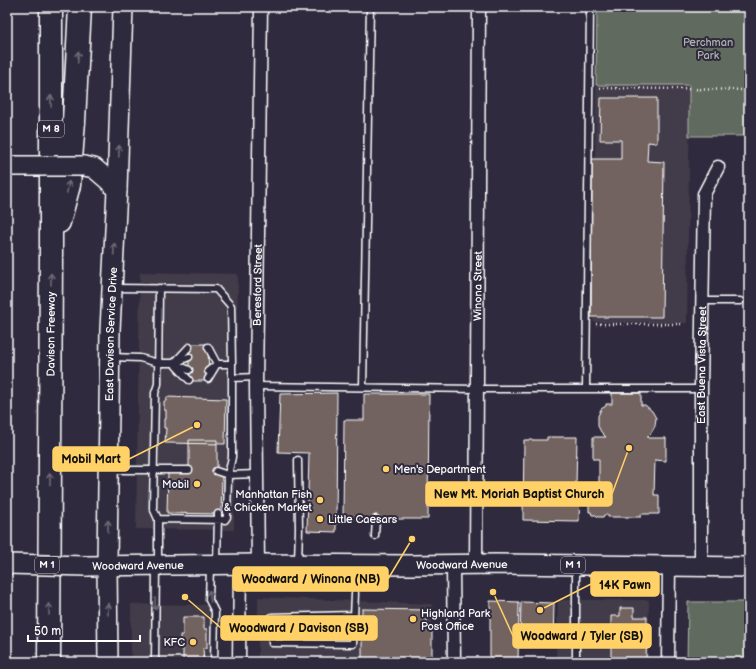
<svg xmlns="http://www.w3.org/2000/svg" width="756" height="669" viewBox="0 0 756 669" font-family="'Balsamiq Sans',sans-serif">
<rect width="100%" height="100%" fill="#2f2a3d"/>
<filter id="ink" filterUnits="userSpaceOnUse"><feTurbulence type="fractalNoise" baseFrequency=".025" numOctaves="2"/><feDisplacementMap in="SourceGraphic" scale="8" xChannelSelector="R" yChannelSelector="G"/><feConvolveMatrix kernelMatrix="1 2 1 2 8 2 1 2 1" color-interpolation-filters="sRGB"/></filter>
<g filter="url(#ink)">
<path fill="#433b48" d="M596 85H690L687 323 593 322Z
M140 272 238 274 234 530 136 529Z
M258 597 432 604 431 662H258Z
M558 600H649L648 662H556Z
M131 604 218 605 217 662H131Z"/>
<path fill="#606a5e" stroke="#b0b4ae" d="M597 7H749V194H747L748 136H689V85H596Z
M688 602H749V662H687Z"/>
<path fill="#726460" stroke="#fff" d="M601 98H657V143L648 142 647 161 664 162 662 317H591L592 159H621V140H600Z
M189 344H208L209 381H189Z
M337 393 336 532 307 531 309 453 278 452 280 394Z
M612 393H641V405H645L652 411 656 418 655 426 651 433 648 436V438H666V461L655 460 654 495H659V514H641V517H608V515H604L603 517H598L596 515H592L591 512H589V502H599V459H593V437H606L601 432 598 426V416L601 409 606 406V404H612Z
M364 394H429L428 519H343L344 420H364Z
M167 397 226 399 225 444 165 443 166 428H164V419H166V410H164V401H166Z
M547 437H577L576 486H580L579 521 523 520 524 440H547Z
M189 440H217V474H222L221 514 167 513 168 473H189Z
M490 601 519 602 518 662H490Z
M521 602 554 603 553 643H520Z
M620 608H634V617H647L646 662H611V616H620Z
M362 609 427 610V630H432V662H362Z
M183 617H204V629H207V648H203L204 662H183V649H180V635H183Z"/>
<g fill="none" stroke-linecap="round" stroke-linejoin="round">
<defs>
<path id="lane" d="M114 288 216 289 231 306 232 364
M703 301H740
M208 347 217 364 208 379
M111 357 140 358 158 363H174L189 370
M177 362 189 357
M174 363 189 347
M176 366 189 380
M232 378 256 377
M256 386 477 389H701
M363 387 370 7
M586 389 590 7
M110 470H189
M216 471 228 475 257 474
M158 519 225 520 227 517 228 475 232 457V364H217L208 371
M375 536 376 519
M217 562 218 514
M298 562 299 529 298 460
M158 563V519L153 508 155 393 158 384 159 288
M210 567 209 600 215 612 214 662
M576 568V662
M240 631H272V643L353 644 355 593
M272 631V617L353 615
M155 662 156 567"/>
<g id="street">
<path id="s1" d="M258 564 256 386 261 7"/>
<path d="M453 565 454 662"/>
<path id="s2" d="M476 565 479 7"/>
<path id="s3" d="M701 567V389L704 194 718 167"/>
<path d="M239 662 240 564"/>
<path d="M668 662 669 566"/>
</g>
<g id="primary">
<path d="M84 166 94 168 108 180 117 190"/>
<path id="s4" d="M86 566 258 564 412 565 496 564 749 567"/>
<path id="s5" d="M108 662 107 565 110 330 117 190 123 7"/>
</g>
<g id="highway">
<path d="M59 222 69 185 74 121 80 7"/>
<path id="s6" d="M49 662 51 252V7"/>
</g>
</defs>
<use href="#lane" stroke="#fff" stroke-width="9"/>
<use href="#street" stroke="#fff" stroke-width="15"/>
<use href="#primary" stroke="#fff" stroke-width="22"/>
<use href="#highway" stroke="#fff" stroke-width="25"/>
<path stroke="#fff" stroke-width="2.5" stroke-dasharray="1 3" stroke-linecap="butt" d="M600 88 749 90
M596 324H682"/>
<use href="#lane" stroke="#2f2a3d" stroke-width="6"/>
<use href="#street" stroke="#2f2a3d" stroke-width="12"/>
<use href="#primary" stroke="#2f2a3d" stroke-width="19"/>
<use href="#highway" stroke="#2f2a3d" stroke-width="22"/>
<defs>
<path id="primary-bridge" d="M7 166H84
M7 564 86 566"/>
</defs>
<use href="#primary-bridge" stroke="#fff" stroke-width="22" stroke-linecap="butt"/>
<use href="#primary-bridge" stroke="#2f2a3d" stroke-width="19"/>
</g>
<defs><path id="oneway-shaft" d="M-6 0H5M1.5-3L5.5 0L1.5 3" fill="none" stroke-width="1.6" stroke-linecap="round" stroke-linejoin="round"/></defs>
<g stroke="#6d6a77">
<use href="#oneway-shaft" transform="translate(78 57) rotate(-87)"/>
<use href="#oneway-shaft" transform="translate(51 101) rotate(-90)"/>
<use href="#oneway-shaft" transform="translate(119 151) rotate(-88)"/>
<use href="#oneway-shaft" transform="translate(68 187) rotate(-79)"/>
<use href="#oneway-shaft" transform="translate(114 249) rotate(-87)"/>
<use href="#oneway-shaft" transform="translate(51 279) rotate(-90)"/>
<use href="#oneway-shaft" transform="translate(50 479) rotate(-90)"/>
<use href="#oneway-shaft" transform="translate(108 526) rotate(-89)"/>
<use href="#oneway-shaft" transform="translate(210 596) rotate(-96)"/>
<use href="#oneway-shaft" transform="translate(155 604) rotate(91)"/>
<use href="#oneway-shaft" transform="translate(49 609) rotate(-90)"/>
<use href="#oneway-shaft" transform="translate(108 609) rotate(-90)"/>
</g>
</g>
<g fill="#ffd166" stroke="#2f2a3d" stroke-width="1.5">
<circle cx="386" cy="469" r="4"/>
<circle cx="197" cy="484" r="4"/>
<circle cx="320" cy="500" r="4"/>
<circle cx="320" cy="519" r="4"/>
<circle cx="413" cy="619" r="4"/>
<circle cx="193" cy="642" r="4"/>
</g>
<g text-anchor="middle" dominant-baseline="central" stroke-width="4" stroke-linejoin="round" paint-order="stroke">
<g fill="#2f2a3d" stroke="#c1bfc5" stroke-width="1">
<rect x="38" y="121" width="26" height="16" rx="3"/>
<rect x="35" y="557" width="24" height="16" rx="3"/>
<rect x="561" y="557" width="24" height="16" rx="3"/>
</g>
<g font-size="10" font-weight="bold" fill="#fff">
<text x="51" y="129">M 8</text>
<text x="47" y="565">M 1</text>
<text x="573" y="565">M 1</text>
</g>
<g font-size="11" fill="#b0b4ae" stroke="#2f2a3d">
<text x="708" y="42">Perchman<tspan x="708" dy="13">Park</tspan></text>
</g>
<g font-size="11" fill="#fff" stroke="#2f2a3d">
<text stroke="none"><textPath href="#s1" startOffset="279">Beresford Street</textPath></text>
<text stroke="none"><textPath href="#s2" startOffset="279">Winona Street</textPath></text>
<text stroke="none"><textPath href="#s5" startOffset="328">East Davison Service Drive</textPath></text>
<text stroke="none"><textPath href="#s6" startOffset="328">Davison Freeway</textPath></text>
<text stroke="none"><textPath href="#s3" startOffset="202">East Buena Vista Street</textPath></text>
<text stroke="none"><textPath href="#s4" startOffset="52">Woodward Avenue</textPath></text>
<text stroke="none"><textPath href="#s4" startOffset="376">Woodward Avenue</textPath></text>
</g>
<g font-size="11" fill="#fff" stroke="#2f2a3d" text-anchor="start">
<text x="394" y="469">Men's Department</text>
<text x="189" y="484" text-anchor="end">Mobil</text>
<text x="312" y="494" text-anchor="end">Manhattan Fish<tspan x="312" dy="13">&amp; Chicken Market</tspan></text>
<text x="328" y="519">Little Caesars</text>
<text x="421" y="613">Highland Park<tspan x="421" dy="13">Post Office</tspan></text>
<text x="185" y="642" text-anchor="end">KFC</text>
</g>
</g>
<path fill="none" stroke="#ffd166" stroke-width="1.5" d="M197 425L129 459M629 448L612 494M412 539L388 579M540 610L591 584M185 597L221 628M493 592L513 636"/>
<g fill="#ffd166" stroke="#2f2a3d" stroke-width="1.5">
<circle cx="197" cy="425" r="4"/>
<circle cx="629" cy="448" r="4"/>
<circle cx="412" cy="539" r="4"/>
<circle cx="540" cy="610" r="4"/>
<circle cx="185" cy="597" r="4"/>
<circle cx="493" cy="592" r="4"/>
</g>
<g fill="#ffd166" stroke="#ffd166" stroke-width="1.5">
<rect x="53" y="447" width="76" height="24" rx="4"/>
<rect x="426" y="482" width="186" height="24" rx="4"/>
<rect x="233" y="567" width="155" height="24" rx="4"/>
<rect x="591" y="572" width="68" height="24" rx="4"/>
<rect x="221" y="616" width="156" height="24" rx="4"/>
<rect x="513" y="624" width="138" height="24" rx="4"/>
</g>
<g font-size="12" text-anchor="middle" font-weight="bold" fill="#111">
<text x="91" y="463">Mobil Mart</text>
<text x="519" y="498">New Mt. Moriah Baptist Church</text>
<text x="311" y="583">Woodward / Winona (NB)</text>
<text x="625" y="589">14K Pawn</text>
<text x="299" y="632">Woodward / Davison (SB)</text>
<text x="582" y="640">Woodward / Tyler (SB)</text>
</g>
<rect width="756" height="669" fill="none" stroke="#2f2a3d" stroke-width="24"/>
<rect x="12" y="12" width="732" height="645" fill="none" stroke="#fff" stroke-width="1.5" filter="url(#ink)"/>
<path d="M28 635v6h112v-6" fill="none" stroke="#ffffff" stroke-width="2"/>
<text x="34" y="635" font-size="12" fill="#ffffff" stroke="#2f2a3d" stroke-width="3" paint-order="stroke">50 m</text>
</svg>
